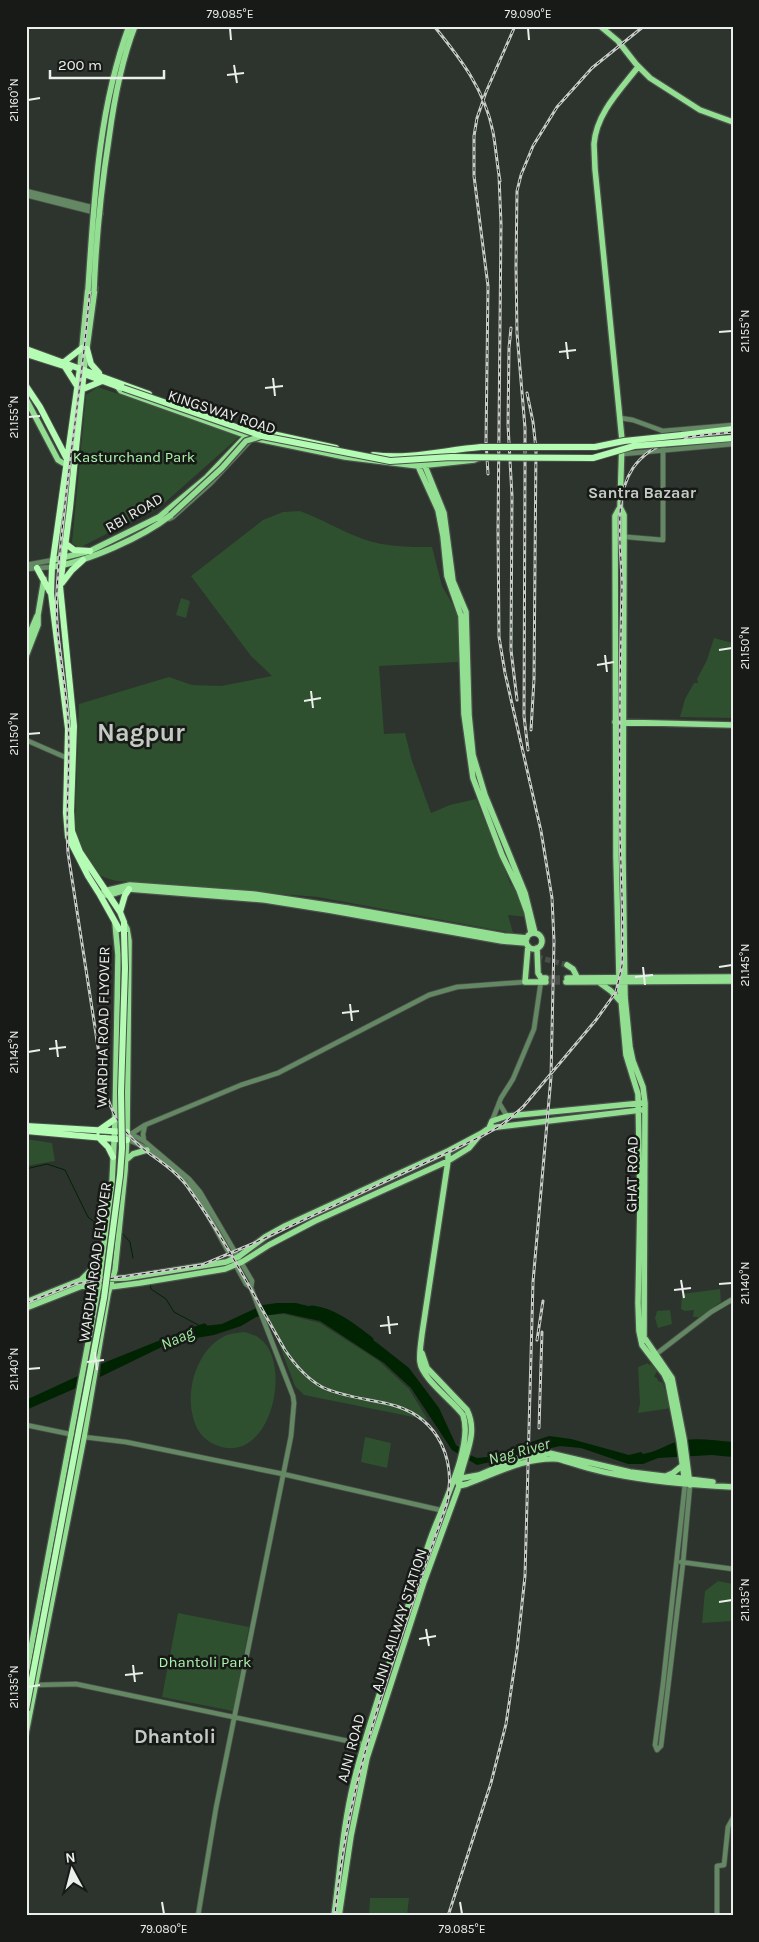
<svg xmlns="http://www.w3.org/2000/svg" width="759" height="1942" viewBox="0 0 759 1942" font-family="Karla,sans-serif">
<rect width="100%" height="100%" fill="#2d332d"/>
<path fill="#2e502e" d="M98 387 240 436 161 506 79 548 72 543 86 395Z
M300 511C322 519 341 531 363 539 386 547 408 547 432 547L442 586 456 610 460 621 458 662 379 666 384 734 405 733 412 761 431 813 450 805 476 799 510 883 521 898 527 917 508 915 513 933 318 897 117 881C108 879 99 876 92 870 83 862 76 838 75 826L79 704 169 677 192 685 221 686 272 676 251 656 191 576 263 520 283 512Z
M181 598 190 601 186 618 176 615Z
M714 638 733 643V718L680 717 685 699 694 683H698L697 679 707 660Z
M26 1139 52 1143 55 1161 26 1166Z
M720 1289 721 1302 699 1317H693L694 1310 685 1311 681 1309 682 1294Z
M670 1310 672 1324 658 1328 655 1318 657 1311Z
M284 1314 320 1323 379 1361 409 1389 428 1420 304 1395 295 1386 268 1315Z
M245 1332C250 1334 256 1335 259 1338 294 1361 271 1468 216 1445 203 1440 196 1430 193 1417 185 1389 198 1347 227 1335 232 1333 239 1333 245 1332Z
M648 1363 649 1365 651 1364 657 1371 654 1377 657 1378 658 1381 663 1383 668 1400 671 1402 672 1408 638 1413 640 1403 638 1367Z
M365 1437 391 1443 387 1468 361 1462Z
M718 1581 733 1584V1621L702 1623 705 1591Z
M178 1613 249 1627 233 1711 162 1697Z
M370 1898H409L407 1916H369Z"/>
<path fill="#002302" d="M277 1303H296L316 1308 376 1342 409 1368 439 1408 456 1445 472 1456 477 1458 488 1457 549 1436 571 1439 629 1455 641 1452 643 1454C656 1452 662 1447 673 1443 691 1436 714 1441 733 1442V1457L712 1455 658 1458 643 1464H628L581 1448 560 1446 477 1465 452 1450 411 1388 384 1363 320 1321 284 1313 256 1317 241 1326 214 1335 172 1342 100 1377 101 1364 168 1337 189 1333 204 1326 222 1324 263 1305Z
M78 1376 76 1388 26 1410V1400Z"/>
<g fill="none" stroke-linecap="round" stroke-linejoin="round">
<path stroke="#002302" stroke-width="1" d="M26 1169 47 1164 65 1170 88 1217 97 1224
M122 1233 130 1242 133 1258
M150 1284 151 1289 166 1299 174 1312 202 1327"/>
<path stroke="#002302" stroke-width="7" d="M312 1309C333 1311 353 1327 370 1340
M179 1336 204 1327"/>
<path stroke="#4a4f4a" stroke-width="5.5" stroke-dasharray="5.5 3" stroke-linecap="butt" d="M537 957 567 965
M546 978H567
M546 982H566"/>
<defs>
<path id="minor" d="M26 191 95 208
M26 195 101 214
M620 418 633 420 663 431 733 425
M623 454 733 444
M169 519 173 517 211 483 251 440
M615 536 663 540V431
M26 565 53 560
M26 569 52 567
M26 740 67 758
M499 1103 507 1116
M492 1121 501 1098 513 1079 534 1029 541 981
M127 1132 144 1141 189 1179 200 1192 252 1281 251 1288 293 1396 294 1403 291 1436 216 1808 198 1916
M131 1134 145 1125 241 1085 278 1073 429 995 457 987 525 982
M127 1140C149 1145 182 1177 197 1195L246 1284 251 1288
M144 1141 143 1134 145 1125
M655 1355 711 1312 733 1299
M26 1425 84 1437 126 1442 283 1474 449 1512
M681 1562 733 1569
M36 1685 76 1684 367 1745
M657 1750 661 1746 683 1563 690 1485
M657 1750 655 1745 663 1684 685 1484
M717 1916V1866L724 1865 728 1827 733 1818"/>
<path id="major" d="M600 26 618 41 636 64 650 78 700 110 733 122
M638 67C620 90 596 114 594 144L595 169 622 440 620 507 624 515V538L623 856 625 997 630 1047 633 1061 643 1087 645 1103 644 1337 672 1378 684 1439 690 1485
M80 368 88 287
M84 370 95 288
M117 386 121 391 253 438 345 457 418 466 474 460 479 458
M26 399 58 460 63 463
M421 456 444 513 453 581 466 612 469 715 473 755 485 795 525 893 535 933
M414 457 438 510 443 536 447 576 461 616 464 714 473 778 502 855 519 890 527 912 531 933
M620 507 615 516 616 857 619 977 626 1055 638 1094 640 1202 638 1303 639 1331 642 1345 664 1374 668 1383 679 1440 685 1484
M53 560 90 551 159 517 207 477 247 435
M52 567C87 562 143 537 171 515
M26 642 37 616
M26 656 38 625V615L44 579
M615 722 733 725
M104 891 130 885 253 894 347 908 504 936 527 938
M105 895H110L129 889 265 900 328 910 502 941 526 943
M526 941a8 8 0 1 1 16 0a8 8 0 1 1-16 0Z
M528 946 525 982H546
M537 948 538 973 541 978H546
M567 965 573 969 577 977
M567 978 733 977
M566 982 733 981
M600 983 611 991 620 1001
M489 1128 641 1110
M126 1160 133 1154 147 1150
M81 1280 101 1260
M26 1302 81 1280 126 1278 226 1262 238 1257 265 1237 285 1226 448 1151 482 1133 489 1128 492 1121 507 1116 642 1103
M26 1308 82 1286 110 1287 140 1283 225 1269 242 1262 269 1245 315 1221 448 1161 469 1148 479 1136
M666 1476 673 1473 683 1465
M457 1479 479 1475 522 1457 549 1453 630 1472 713 1482
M458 1483 459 1486 467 1484C497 1473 525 1457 558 1459 576 1464 595 1471 614 1474 653 1482 693 1485 733 1487
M26 1675 98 1290 112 1183 115 1122 118 955 115 923
M26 1733 84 1437 108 1294 115 1270 125 1171 127 1135 129 941 127 929 124 923
M334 1916C340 1871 343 1825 354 1781 363 1744 375 1709 386 1673 401 1628 415 1584 430 1540 441 1508 474 1446 463 1415 453 1401 422 1379 420 1362 419 1354 421 1343 422 1334L448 1161V1151
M339 1916 351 1836 367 1758 424 1582 459 1486C461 1460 480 1436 467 1410L427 1368 422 1353"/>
<path id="highway" d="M26 349 149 394
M87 349 91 364 99 373
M26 354 70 368
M64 362 82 348
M65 367 77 386
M80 368 52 567 51 593 68 729 66 813 68 837 88 876 100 895 119 929
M84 370 70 508 60 586 74 726 71 811 72 831 80 852 120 912 124 922V932
M84 374 119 387
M26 386 40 407 68 461
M83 389 102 381
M246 428 336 448
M682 435 733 429
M684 442 733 438
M373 455C410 460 444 450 481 447
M66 544 74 550 90 551
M37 568 50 592
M62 583 72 570 83 560
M120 912 125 895 129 889
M26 1126 127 1132
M26 1131 127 1140
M98 1131 115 1119
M98 1137 108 1147 113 1157"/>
</defs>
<use href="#minor" stroke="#4b514b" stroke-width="6"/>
<use href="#major" stroke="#4b514b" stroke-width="8"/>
<use href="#highway" stroke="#4b514b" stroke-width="8"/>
<use href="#minor" stroke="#648863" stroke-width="4.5"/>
<use href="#major" stroke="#92df92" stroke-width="5.5"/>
<use href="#highway" stroke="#b4fcb3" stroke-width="6"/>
<defs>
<path id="rail" d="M130 26C100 115 96 206 89 299 81 396 63 493 57 590 54 634 65 676 68 719 71 764 65 809 68 853L104 1086C111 1115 125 1136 150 1154 164 1164 179 1174 189 1189 225 1239 254 1296 285 1350 295 1365 306 1378 322 1387 345 1398 372 1399 396 1406 440 1420 456 1461 447 1503 401 1638 347 1773 335 1916
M434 26C460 58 485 90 493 132 496 148 497 165 500 181
M511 328 509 348 508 425 512 496 511 650 517 700
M527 393 533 422 536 449 534 679 531 730
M488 474 486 442 488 286 474 176V136L477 118 486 92 515 26
M528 750 524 716 525 470V428L517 333 516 266 517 191 521 175 533 146 557 107 592 68 644 26
M26 1303 74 1284 202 1265 252 1244 482 1136 502 1125 523 1107 596 1020 616 992 622 966C624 922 621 877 620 833 619 751 620 669 622 587 622 551 612 499 633 468 656 435 697 436 733 432
M537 1340 543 1301
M539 1428 542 1332
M448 1916 491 1783 506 1724 517 1650 525 1576 533 1282 551 1077 554 941 552 898 541 831 505 673 499 637 498 531 501 224 499 176"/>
</defs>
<use href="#rail" stroke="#c7ccc7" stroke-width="3"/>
<use href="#rail" stroke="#171a17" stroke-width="1" stroke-dasharray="4" stroke-linecap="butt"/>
<defs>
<path id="major-bridge" d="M88 290C94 202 98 110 129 26
M94 291C96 240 101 189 109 138 114 100 121 62 135 26
M171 515 222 468 246 441 262 436"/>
<path id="highway-bridge" d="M123 388 262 436 390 461 451 457 593 458 634 446 684 442
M481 447H595L624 441 682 435
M26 1710 104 1298 120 1175 122 1148 121 1092 125 968 124 932"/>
</defs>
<use href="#major-bridge" stroke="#4b514b" stroke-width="8" stroke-linecap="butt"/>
<use href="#highway-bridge" stroke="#4b514b" stroke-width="8" stroke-linecap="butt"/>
<use href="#major-bridge" stroke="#92df92" stroke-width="5.5"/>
<use href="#highway-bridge" stroke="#b4fcb3" stroke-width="6"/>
</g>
<path fill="none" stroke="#ebefeb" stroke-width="2" d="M230 28 231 40M528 28 529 40M234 65 237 83M227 75 244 73M28 100 40 98M719 332 732 331M566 342 568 359M559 352 576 350M273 378 275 396M265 388 283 386M28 417 40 416M719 650 732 648M605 655 607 672M597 665 614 662M311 691 313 708M304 701 321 698M28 734 40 733M643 967 645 985M719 967 732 965M635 977 653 975M350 1004 352 1021M342 1013 359 1011M56 1040 58 1057M49 1049 66 1047M28 1052 40 1050M681 1280 684 1298M719 1284 732 1283M674 1290 691 1288M388 1316 390 1334M380 1326 398 1324M95 1352 97 1370M87 1362 104 1360M28 1369 40 1368M719 1602 732 1600M426 1629 429 1646M419 1639 436 1636M133 1665 135 1682M125 1675 143 1673M28 1687 40 1685M162 1902 164 1914M460 1902 462 1914"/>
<g text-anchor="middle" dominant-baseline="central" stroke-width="5" stroke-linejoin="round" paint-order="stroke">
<g font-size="15" fill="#ebefeb" stroke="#171a17">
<text transform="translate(222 412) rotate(18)">KINGSWAY ROAD</text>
<text transform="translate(134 513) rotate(-30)">RBI ROAD</text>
<text transform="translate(103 1027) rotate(-89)">WARDHA ROAD FLYOVER</text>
<text transform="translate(632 1174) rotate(-89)">GHAT ROAD</text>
<text transform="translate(95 1262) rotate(-82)">WARDHA ROAD FLYOVER</text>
<text transform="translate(399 1620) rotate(-72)">AJNI RAILWAY STATION</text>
<text transform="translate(351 1748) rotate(-75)">AJNI ROAD</text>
</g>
<g font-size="15" fill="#adf6ad" stroke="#171a17">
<text x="134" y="457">Kasturchand Park</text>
<text x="205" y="1662">Dhantoli Park</text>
</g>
<g font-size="16" font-weight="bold" fill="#c3cac3" stroke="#171a17">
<text x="642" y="492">Santra Bazaar</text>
</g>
<g font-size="16" font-style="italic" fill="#a1e9a0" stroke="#171a17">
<text transform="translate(177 1338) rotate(-24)">Naag</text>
<text transform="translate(519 1451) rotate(-15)">Nag River</text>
</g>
<g font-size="20" font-weight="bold" fill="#c3cac3" stroke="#171a17">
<text x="175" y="1736">Dhantoli</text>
</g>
<g font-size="25" font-weight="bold" fill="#c3cac3" stroke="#171a17">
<text x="141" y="732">Nagpur</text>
</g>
</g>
<rect width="759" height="1942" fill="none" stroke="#171a17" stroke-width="55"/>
<g transform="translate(72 1870) rotate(353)" stroke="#171a17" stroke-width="4" paint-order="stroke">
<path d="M0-4L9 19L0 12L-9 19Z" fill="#ebefeb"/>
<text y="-8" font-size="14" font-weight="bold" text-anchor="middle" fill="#ebefeb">N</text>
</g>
<path d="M50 70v8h114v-8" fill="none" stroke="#ebefeb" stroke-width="2.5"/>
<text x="58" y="70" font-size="15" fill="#ebefeb" stroke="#171a17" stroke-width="4" paint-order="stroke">200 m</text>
<rect x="28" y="28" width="704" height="1886" fill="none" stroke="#ebefeb" stroke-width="2"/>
<g font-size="12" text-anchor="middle" fill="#ebefeb">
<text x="230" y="18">79.085°E</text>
<text x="528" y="18">79.090°E</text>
<text transform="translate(14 100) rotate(-90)" y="4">21.160°N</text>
<text transform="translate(745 331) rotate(-90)" y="4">21.155°N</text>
<text transform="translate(14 417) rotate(-90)" y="4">21.155°N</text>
<text transform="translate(745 648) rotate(-90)" y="4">21.150°N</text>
<text transform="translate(14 734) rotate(-90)" y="4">21.150°N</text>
<text transform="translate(745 965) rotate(-90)" y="4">21.145°N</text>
<text transform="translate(14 1052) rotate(-90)" y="4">21.145°N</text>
<text transform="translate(745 1283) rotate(-90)" y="4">21.140°N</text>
<text transform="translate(14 1369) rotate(-90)" y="4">21.140°N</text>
<text transform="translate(745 1600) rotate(-90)" y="4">21.135°N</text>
<text transform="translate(14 1687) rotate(-90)" y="4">21.135°N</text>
<text x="164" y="1933">79.080°E</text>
<text x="462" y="1933">79.085°E</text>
</g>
</svg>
